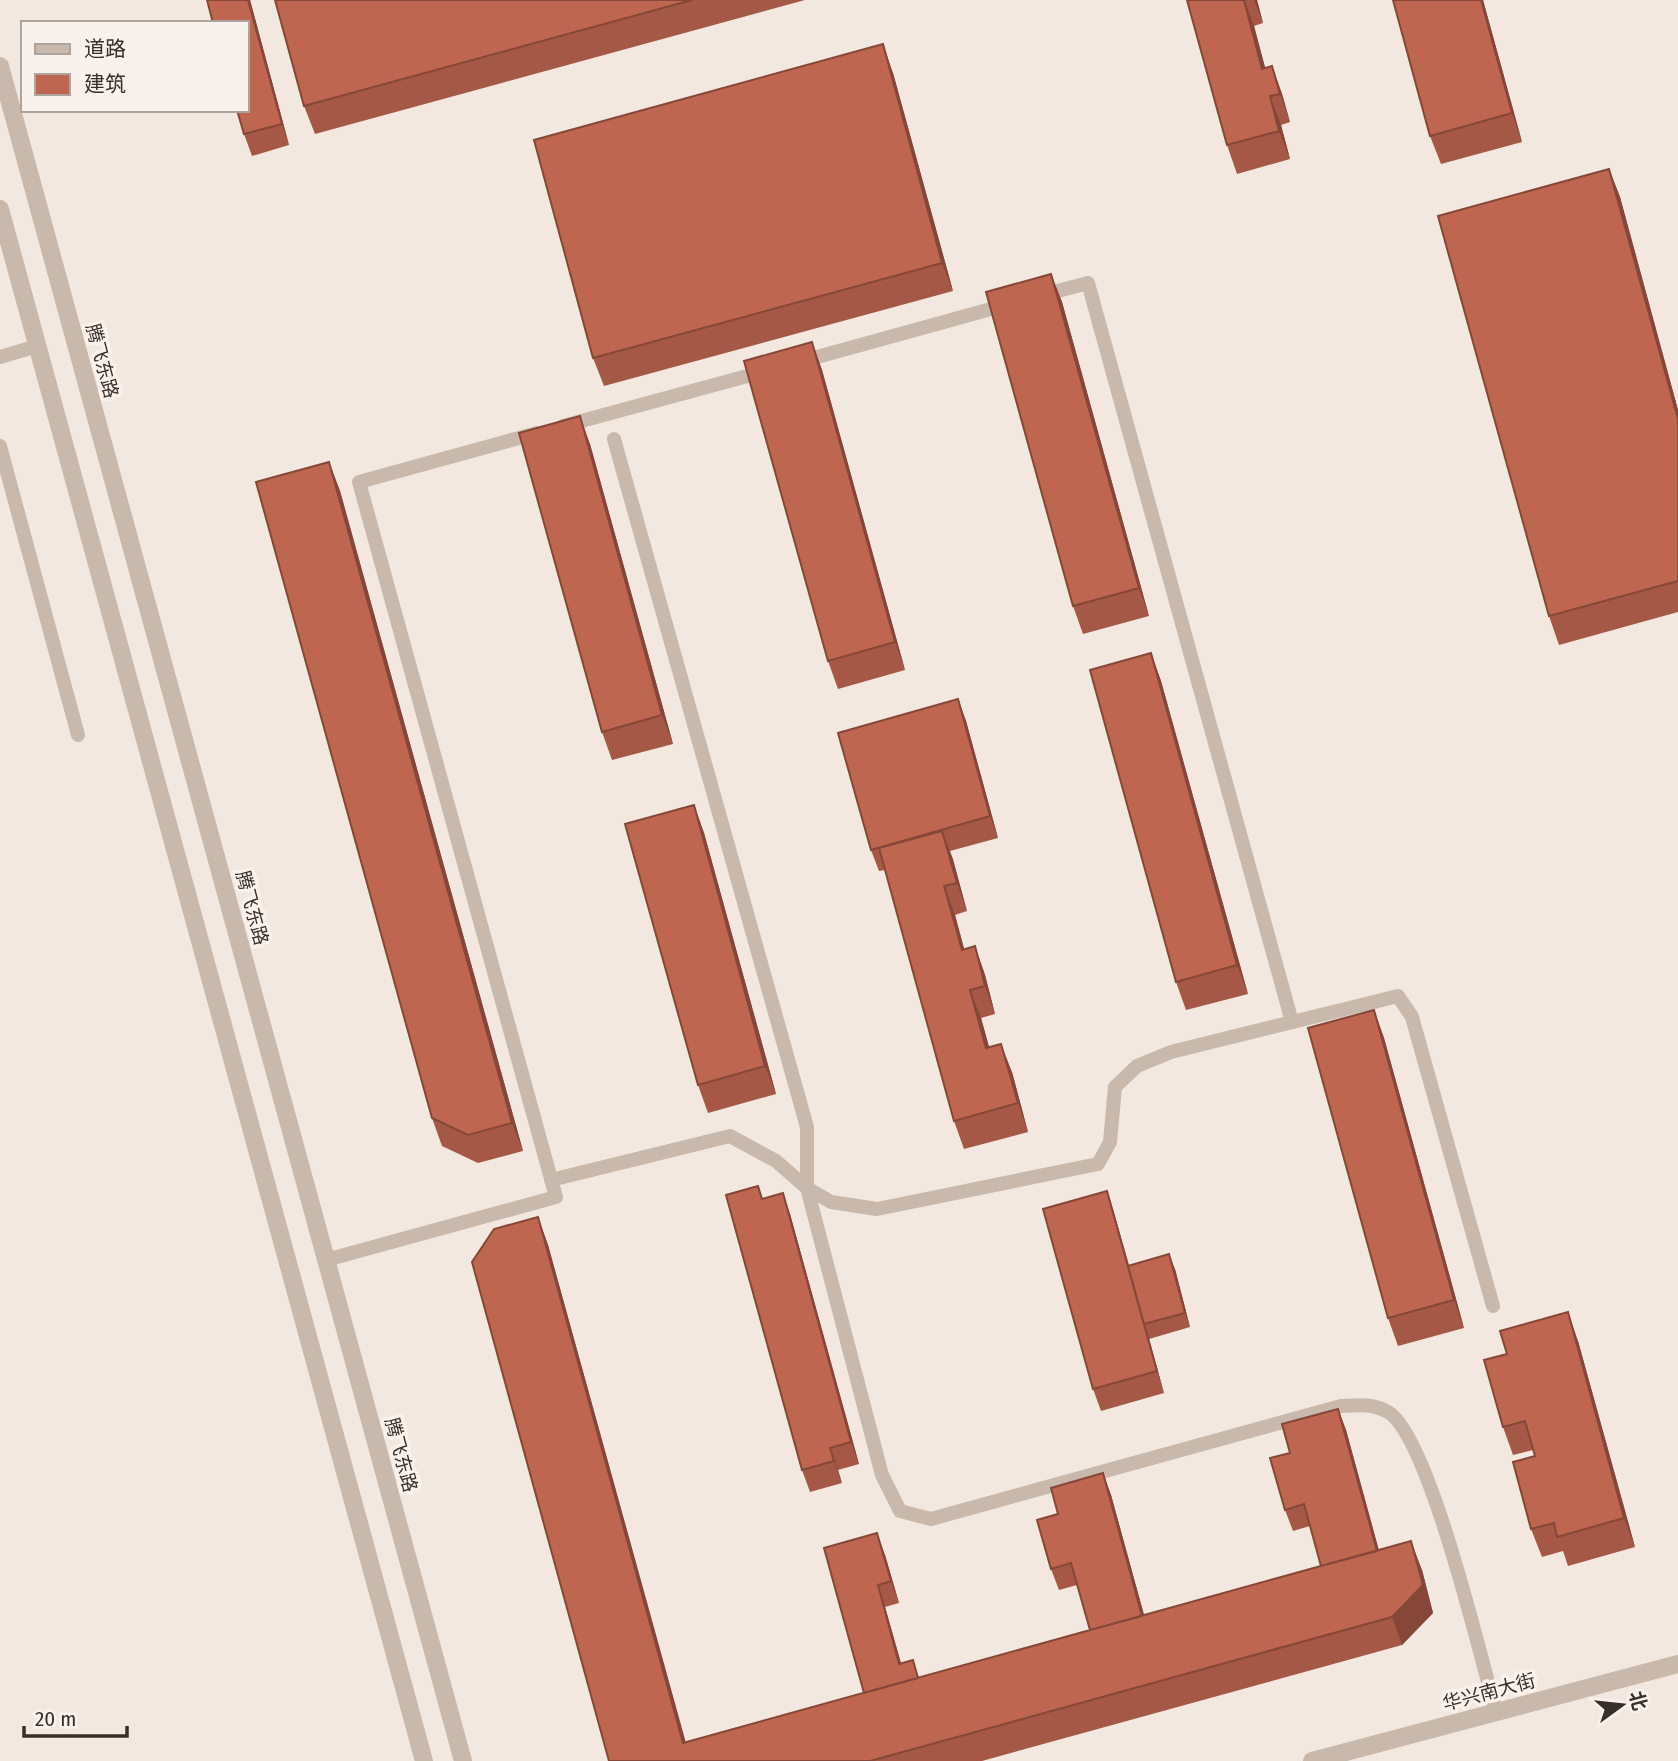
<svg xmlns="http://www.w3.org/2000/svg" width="1678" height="1761" viewBox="0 0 1678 1761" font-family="'Fira Sans Condensed','Noto Sans SC',sans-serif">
<rect width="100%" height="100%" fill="#f2e8df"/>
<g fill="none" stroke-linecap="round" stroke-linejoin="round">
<path stroke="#c9b8ac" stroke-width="14" d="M1039 296 1088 283 1292 1022
M0 357 37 346
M799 362 1009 304
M563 426 766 371
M614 439 807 1127V1188L882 1475 900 1511 931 1519 1341 1406C1358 1405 1373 1403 1388 1412 1429 1436 1481 1659 1496 1712
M0 446 78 735
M551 1180 730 1136 776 1161 807 1188 831 1202 877 1209 1098 1164 1110 1142 1115 1087 1137 1066 1171 1052 1398 996 1412 1017 1493 1306
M326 1260 556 1197 359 482 537 433"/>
<path stroke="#c9b8ac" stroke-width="18" d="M0 66 463 1761
M0 209 424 1761
M1312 1761 1678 1664"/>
</g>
<path fill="#a45845" d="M250 0 289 145 252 156 244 134Z
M275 0H805L315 134 304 106Z
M1187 0H1257L1263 23 1254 26 1265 68 1272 66 1282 94 1290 122 1281 125 1290 159 1237 174 1227 145Z
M1393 0H1483L1522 142 1441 164 1430 136Z
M893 73 953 291 604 386 593 358Z
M1609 169 1620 197 1678 410V612L1559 645 1549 616Z
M1051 274 1062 302 1149 616 1083 634 1073 606Z
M812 342 822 370 905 670 838 689 828 661Z
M590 444 673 744 612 760 602 732Z
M329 462 340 491 523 1151 478 1163 442 1146 432 1118Z
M1151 653 1161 681 1248 994 1186 1010 1176 982Z
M958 699 966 721 998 838 950 851 967 911 955 915 964 949 975 946 985 975 995 1014 981 1018 989 1047 1012 1072 1028 1132 964 1149 954 1121 885 870 879 871 871 850Z
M694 805 704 833 776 1094 708 1113 698 1085Z
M1374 1010 1384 1038 1464 1328 1398 1346 1388 1318Z
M1107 1191 1114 1213 1129 1265 1175 1269 1190 1327 1149 1339 1164 1393 1101 1411 1093 1389Z
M763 1198 790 1214 859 1464 838 1470 842 1483 810 1492 802 1470Z
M538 1217 548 1245 685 1742 864 1693 824 1548 885 1555 899 1603 885 1607 901 1663 919 1678 1090 1630 1077 1585 1059 1590 1051 1569 1058 1514 1103 1473 1111 1495 1144 1615 1321 1566 1310 1526 1293 1531 1285 1510 1290 1453 1338 1409 1346 1430 1379 1551 1422 1570 1433 1613 1402 1645 982 1761H609Z
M1578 1341 1635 1547 1568 1566 1563 1551 1542 1557 1531 1529 1535 1456 1533 1450 1513 1455 1503 1427Z"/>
<path fill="#864738" d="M248 0H250L289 145 282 124Z
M1244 0 1254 26 1273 97 1262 69Z
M1254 0H1257L1263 23Z
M1481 0H1483L1522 142 1512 113Z
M883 44 893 73 953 291 942 263Z
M1272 66 1282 94 1290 122 1280 94Z
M1270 96 1281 125 1290 159 1279 131Z
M1609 169 1620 197 1678 410V419Z
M1051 274 1062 302 1149 616 1139 588Z
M812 342 822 370 905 670 895 642Z
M580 416 590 444 673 744 662 715Z
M329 462 340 491 523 1151 512 1123Z
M1151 653 1161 681 1248 994 1237 965Z
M958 699 966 721 998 838 990 816Z
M694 805 704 833 776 1094 765 1066Z
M942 831 953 859 967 911 957 883Z
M944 886 955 915 972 978 962 950Z
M975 946 985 975 995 1014 985 986Z
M970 990 981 1018 997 1076 986 1048Z
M1374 1010 1384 1038 1464 1328 1454 1300Z
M1001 1044 1012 1072 1028 1132 1018 1103Z
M1107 1191 1114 1213 1145 1324H1144L1149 1339 1164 1393 1157 1371Z
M783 1193 790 1214 859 1464 851 1442Z
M538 1217 548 1245 691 1761 683 1743Z
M1169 1254 1175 1269 1190 1327 1185 1313Z
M1568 1312 1578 1341 1635 1547 1624 1518Z
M1338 1409 1346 1430 1387 1580 1379 1558Z
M830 1448 838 1470 842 1483 834 1461Z
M1103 1473 1111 1495 1152 1644 1144 1623Z
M877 1533 885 1555 899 1603 891 1581Z
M1411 1541 1422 1570 1433 1613 1402 1645 1392 1617Z
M878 1585 885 1607 907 1685 899 1664Z"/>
<path fill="#bf6650" stroke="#864738" stroke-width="2" d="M207 0H248L282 124 244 134 237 110H247V23H213Z
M275 0H692L304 106Z
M1187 0H1244L1262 69 1272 66 1280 94 1270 96 1279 131 1227 145Z
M1393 0H1481L1512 113 1430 136Z
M883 44 942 263 593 358 534 140Z
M1609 169 1678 419V581L1549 616 1438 216Z
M1051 274 1139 588 1073 606 986 292Z
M812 342 895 642 828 661 744 361Z
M580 416 662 715 602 732 519 433Z
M329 462 512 1123 468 1135 432 1118 256 482Z
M1151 653 1237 965 1176 982 1090 670Z
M958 699 990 816 871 850 838 733Z
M694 805 765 1066 698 1085 625 824Z
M942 831 957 883 944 886 962 950 975 946 985 986 970 990 986 1048 1001 1044 1018 1103 954 1121 879 848Z
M1374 1010 1454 1300 1388 1318 1308 1028Z
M758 1186 762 1199 783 1193 851 1442 830 1448 834 1461 802 1470 726 1195Z
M1107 1191 1157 1371 1093 1389 1043 1209Z
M538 1217 683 1743 1411 1541 1423 1585 1392 1617 870 1761H609L472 1262 494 1229Z
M1169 1254 1185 1313 1144 1324 1128 1266Z
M1568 1312 1624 1518 1557 1537 1554 1523 1531 1529 1513 1462 1535 1456 1525 1421 1503 1427 1484 1360 1507 1354 1500 1331Z
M1338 1409 1377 1551 1321 1566 1304 1504 1285 1510 1270 1458 1290 1453 1282 1424Z
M1103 1473 1142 1616 1090 1630 1071 1563 1051 1569 1037 1520 1058 1514 1051 1488Z
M877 1533 891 1581 878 1585 899 1664 913 1660 918 1678 864 1693 824 1548Z"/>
<g text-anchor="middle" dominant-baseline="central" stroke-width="7" stroke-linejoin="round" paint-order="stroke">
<g font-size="19" fill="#382e2a" stroke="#f9f2ec">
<text transform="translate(102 361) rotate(75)">腾飞东路</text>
<text transform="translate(252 908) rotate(75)">腾飞东路</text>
<text transform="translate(401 1455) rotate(75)">腾飞东路</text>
<text transform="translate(1489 1692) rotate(-15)">华兴南大街</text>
</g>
</g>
<rect x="21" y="21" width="228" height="91" fill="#f9f2ec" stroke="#aca49e" stroke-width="2"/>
<rect x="35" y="44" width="35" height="10" fill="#c9b8ac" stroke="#aca49e" stroke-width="2"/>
<text x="84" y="56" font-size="21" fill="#382e2a">道路</text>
<rect x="35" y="74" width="35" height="21" fill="#bf6650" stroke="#aca49e" stroke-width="2"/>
<text x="84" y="91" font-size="21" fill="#382e2a">建筑</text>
<g transform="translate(1622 1705) rotate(75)" stroke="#f9f2ec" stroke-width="5" paint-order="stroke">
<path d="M0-5L12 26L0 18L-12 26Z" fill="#382e2a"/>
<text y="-10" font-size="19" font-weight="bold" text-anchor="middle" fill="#382e2a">北</text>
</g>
<path d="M24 1726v10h103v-10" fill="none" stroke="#382e2a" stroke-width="3.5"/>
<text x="35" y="1726" font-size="21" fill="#382e2a" stroke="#f9f2ec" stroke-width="5" paint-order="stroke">20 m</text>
</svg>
